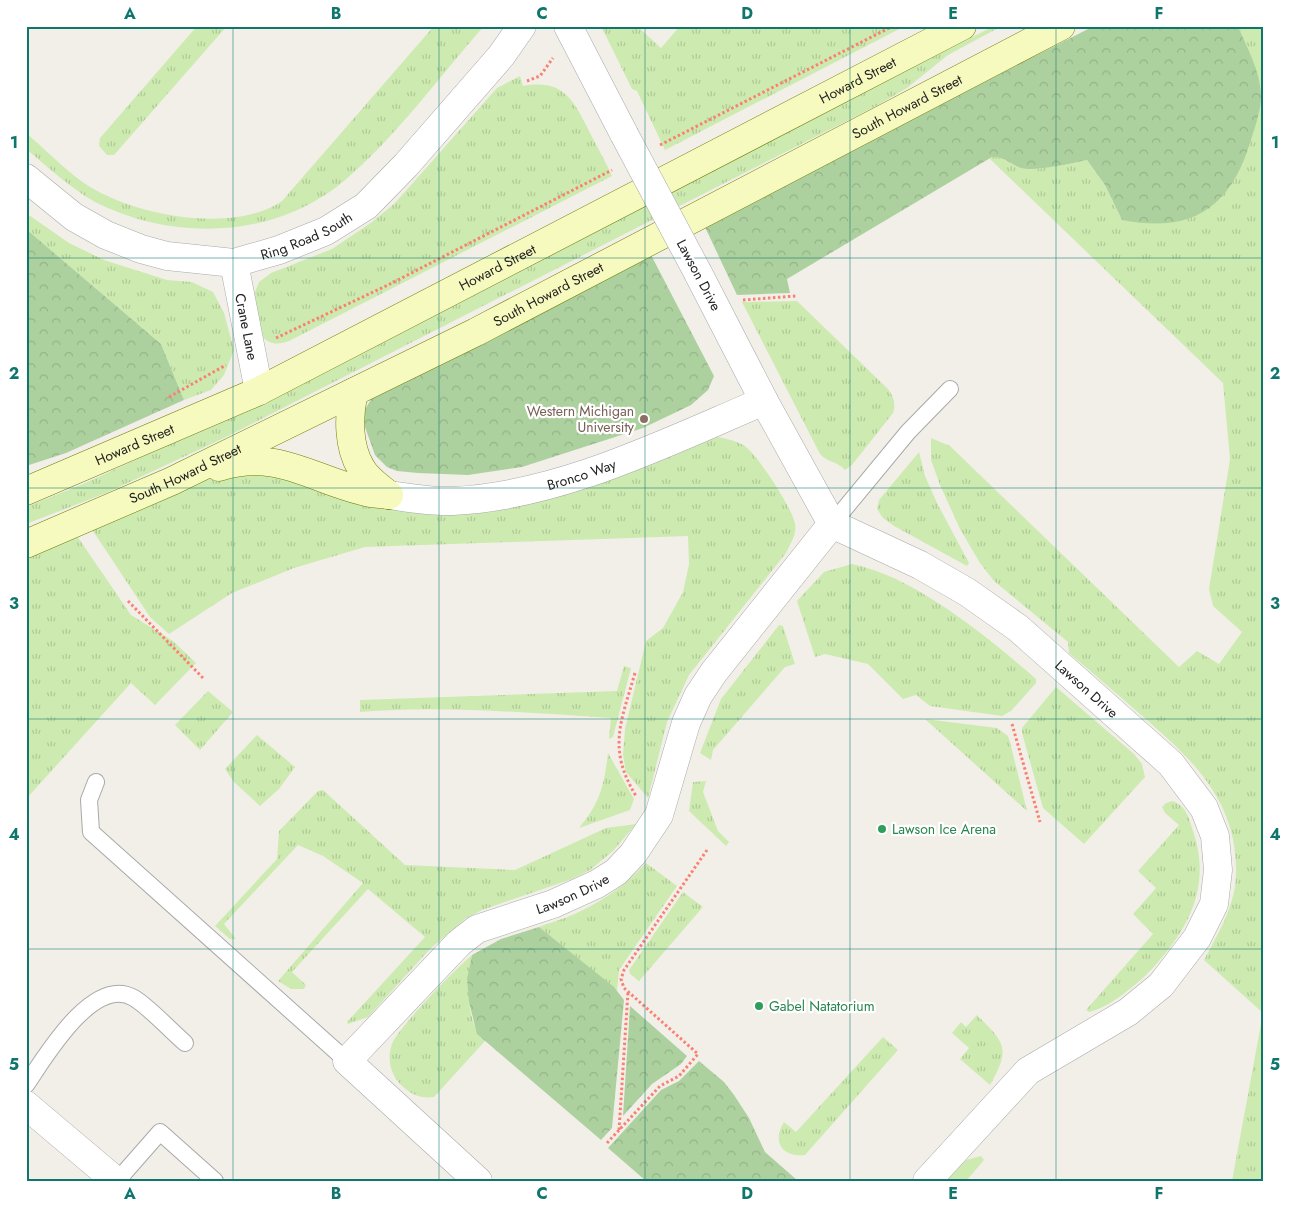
<svg xmlns="http://www.w3.org/2000/svg" width="1289" height="1207" viewBox="0 0 1289 1207" font-family="Jost,sans-serif">
<defs>
<pattern id="grass-tufts" width="24" height="20" patternUnits="userSpaceOnUse" patternTransform="scale(1.25)"><rect width="24" height="20" fill="#cdebb0"/><path d="M3 7l-1-3M5 7V3M7 7l1-3M15 17l-1-3M17 17v-4M19 17l1-3" fill="none" stroke="#b0c997"/></pattern>
<pattern id="forest-crowns" width="20" height="18" patternUnits="userSpaceOnUse" patternTransform="scale(1.25)"><rect width="20" height="18" fill="#add19e"/><path d="M2 6a3 3 0 1 1 6 0M12 15a3 3 0 1 1 6 0" fill="none" stroke="#95b388"/></pattern>
</defs>
<rect width="100%" height="100%" fill="#f2efe9"/>
<path fill="url(#grass-tufts)" d="M197 26H227L114 155H107L99 146 100 138Z
M434 26H484C439 77 396 137 344 181 275 239 174 242 95 202 70 188 48 167 26 149V133C45 149 64 169 84 183 130 215 233 235 282 201Z
M601 26H637L661 48 680 26H905L665 150 637 91 632 89Z
M994 26H1002L948 55 907 88 876 106 224 438 106 493 26 524V507L83 484 227 418Z
M1238 26H1263V1013L1204 960C1218 934 1235 906 1236 875 1238 801 1193 760 1141 715 1117 694 1093 673 1069 653L1068 642 994 581 980 563 960 529 940 485 931 460V438L950 446 1179 667 1197 651 1219 664 1242 632 1213 606 1209 589 1230 459 1223 383 990 159 992 157C1004 157 1010 164 1021 168 1032 172 1074 163 1087 160L1105 185 1122 220 1248 150 1261 98 1247 48Z
M520 76 523 86C563 79 573 99 589 131 597 146 605 161 612 176L289 341C278 345 269 345 261 335L254 294 259 282 271 273 332 249 372 222 395 203 497 88Z
M26 213 69 243 104 260 167 280 192 282 213 292 224 313 234 350 224 375 211 390 184 400 161 344 26 229Z
M797 301 888 389C894 397 896 404 893 413L852 465 845 470C837 461 828 463 820 454L742 302Z
M709 435C721 438 735 439 746 447 758 456 793 509 795 524 797 535 790 544 786 553L689 675 667 722 648 798 626 772 623 755 625 729 646 641 663 628 683 592 689 564 688 536 365 547 294 568 232 593 169 634 150 617 91 528 204 480 245 470 415 509Z
M919 452 925 476 937 503 969 563 967 566 894 526 883 518 877 509 879 500Z
M77 536 131 615 173 641 196 663 155 705 131 683 26 799V555Z
M852 564C914 576 988 637 1036 679V683L1011 711 1002 716 930 706 916 695 903 699 868 664 825 654 815 657 797 601 824 572Z
M779 625 783 626 795 664 785 667 713 750 711 760 700 753 721 699Z
M624 666 631 668 613 737 609 739 611 718C527 713 443 705 360 712V700L617 691Z
M1056 687 1134 754 1142 764 1145 777 1084 844 1043 808 1022 733V728Z
M208 691 233 712 200 750 175 725Z
M925 719 997 728 1008 736 1010 742 1027 811Z
M257 735 295 767 279 789 260 806 234 782 225 769Z
M608 753 634 799 630 810 579 828C600 803 604 786 608 753Z
M706 781 703 792 718 831 729 842 726 846 689 811 693 782Z
M323 790 405 865 515 870 606 828 636 824 613 851 590 870 572 879 482 910 465 919 430 949 368 1017 348 1024 347 1022 425 937 368 889 292 972 306 985 304 989H291L278 981 363 883 323 856 298 845 224 924 236 939H230L215 926 277 859 279 831 318 791Z
M1172 801C1186 805 1189 818 1193 831 1213 889 1186 934 1146 975 1132 988 1108 1008 1089 1012L1086 1010 1153 934 1133 914 1156 888 1138 871 1179 825 1165 813 1162 807 1166 803Z
M646 863 677 886 619 970 617 991 539 927C548 923 557 921 565 918 597 905 623 888 646 863Z
M683 892 703 907 639 981 630 974 629 970Z
M472 955C467 980 465 1023 485 1041L434 1097C420 1099 410 1094 400 1084 390 1073 387 1058 392 1044 397 1029 457 967 472 955Z
M1263 1013V1181H1232Z
M977 1015C1005 1043 1011 1048 990 1085L960 1059 969 1048 952 1033 961 1022 966 1027Z
M883 1037 898 1050 805 1155C783 1158 771 1142 784 1122L796 1132Z
M981 1156 984 1160 966 1181H946L966 1160Z"/>
<path fill="url(#forest-crowns)" d="M1094 26H1238C1247 48 1262 74 1261 99 1260 113 1255 127 1251 140 1231 207 1193 234 1122 220L1105 185 1087 160C1074 163 1033 172 1021 168 1010 164 1005 157 992 157L787 279 790 293 737 295 704 225Z
M26 229 161 344 184 400 66 453 26 466Z
M650 253 714 376 708 390 691 405 643 428 522 467 468 475 418 473 397 471 387 467 375 455 365 427 364 411 373 396Z
M539 927 614 987 624 1000 612 1128 601 1140 477 1034 469 1002 467 979 472 955 501 939Z
M630 1006 687 1056 681 1064 652 1084 623 1116Z
M699 1061 724 1082 734 1095 749 1118 765 1152 797 1180 646 1181 608 1148 661 1090 679 1081Z"/>
<g fill="none" stroke-linecap="round" stroke-linejoin="round">
<defs>
<path id="lane" d="M832 524 908 432 950 389
M96 782 89 800 91 832 347 1061
M26 1085C44 1059 93 974 134 998 149 1007 171 1031 185 1043
M117 1181 160 1132 215 1181"/>
<g id="street">
<path d="M568 26 624 134"/>
<path id="s1" d="M26 178 74 217 106 235 141 249 167 256 234 263 279 250 326 231 366 206 406 165 501 56 522 26"/>
<path id="s2" d="M234 263 259 391"/>
<path id="s3" d="M698 273 764 401 832 524 920 565 967 592 1018 628 1171 764 1204 808 1215 836 1218 870 1214 904 1197 938 1161 985 1128 1012 1028 1071 927 1181"/>
<path id="s4" d="M389 495C410 498 432 502 453 501 560 496 667 442 764 401"/>
<path d="M26 1105 116 1181"/>
<path id="s5" d="M478 1181 347 1061 459 943 477 929 553 904 597 884 616 872 633 854 659 815 686 723 698 696 714 672 832 524"/>
</g>
<g id="secondary">
<path d="M354 392C348 416 348 446 361 468 367 479 379 487 389 495"/>
<path d="M219 467C276 449 310 478 362 491 371 494 380 494 389 495"/>
<path id="s6" d="M26 491 259 391 962 26"/>
<path id="s7" d="M26 544 172 481 476 332 1061 26"/>
</g>
</defs>
<use href="#lane" stroke="#a9a9a9" stroke-width="18"/>
<use href="#street" stroke="#a9a9a9" stroke-width="29"/>
<use href="#secondary" stroke="#707d05" stroke-width="29"/>
<path stroke="#fa8072" stroke-width="3" stroke-dasharray="2.5 2.5" stroke-linecap="butt" d="M527 81 540 76 553 58
M660 145 893 26
M743 300 796 296
M276 338 388 285 612 170
M169 397 226 365
M128 601 203 678
M635 673C621 722 607 748 636 796
M1012 724 1040 822
M619 1130 628 992
M607 1143 660 1086 679 1076 698 1054 624 988 621 979 624 970 707 850"/>
<use href="#lane" stroke="#fff" stroke-width="16"/>
<use href="#street" stroke="#fff" stroke-width="28"/>
<use href="#secondary" stroke="#f7fabf" stroke-width="28"/>
<defs>
<path id="street-bridge" d="M624 134 698 273"/>
</defs>
<use href="#street-bridge" stroke="#a9a9a9" stroke-width="29" stroke-linecap="butt"/>
<use href="#street-bridge" stroke="#fff" stroke-width="28"/>
</g>
<path fill="none" stroke="#0f766e" stroke-width="1" stroke-opacity="0.55" d="M233 26V1181M439 26V1181M645 26V1181M850 26V1181M1056 26V1181M26 258H1263M26 488H1263M26 719H1263M26 949H1263"/>
<circle fill="#8d6e63" stroke="#fff" stroke-width="2" cx="644" cy="419" r="5"/>
<g fill="#2e9e5b" stroke="#fff" stroke-width="2">
<circle cx="882" cy="829" r="5"/>
<circle cx="759" cy="1006" r="5"/>
</g>
<g text-anchor="middle" dominant-baseline="central" stroke-width="4.5" stroke-linejoin="round" paint-order="stroke">
<g font-size="14" fill="#222" stroke="#fff">
<text stroke="none"><textPath href="#s6" startOffset="928">Howard Street</textPath></text>
<text stroke="none"><textPath href="#s7" startOffset="984">South Howard Street</textPath></text>
<text stroke="none"><textPath href="#s1" startOffset="308">Ring Road South</textPath></text>
<text stroke="none"><textPath href="#s6" startOffset="522">Howard Street</textPath></text>
<text transform="translate(699 275) rotate(62)">Lawson Drive</text>
<text stroke="none"><textPath href="#s7" startOffset="579">South Howard Street</textPath></text>
<text stroke="none"><textPath href="#s2" startOffset="65">Crane Lane</textPath></text>
<text stroke="none"><textPath href="#s6" startOffset="118">Howard Street</textPath></text>
<text stroke="none"><textPath href="#s4" startOffset="196">Bronco Way</textPath></text>
<text stroke="none"><textPath href="#s7" startOffset="174">South Howard Street</textPath></text>
<text stroke="none"><textPath href="#s3" startOffset="590">Lawson Drive</textPath></text>
<text stroke="none"><textPath href="#s5" startOffset="465">Lawson Drive</textPath></text>
</g>
<g font-size="14" fill="#785e54" stroke="#fff" text-anchor="end">
<text x="634" y="411">Western Michigan<tspan x="634" dy="16">University</tspan></text>
</g>
<g font-size="14" fill="#27864d" stroke="#fff" text-anchor="start">
<text x="892" y="829">Lawson Ice Arena</text>
<text x="769" y="1006">Gabel Natatorium</text>
</g>
</g>
<rect width="1289" height="1207" fill="none" stroke="#ffffff" stroke-width="55"/>
<rect x="28" y="28" width="1234" height="1152" fill="none" stroke="#0f766e" stroke-width="2"/>
<g font-size="16" text-anchor="middle" font-weight="bold" fill="#0f766e">
<text x="130" y="19">A</text>
<text x="336" y="19">B</text>
<text x="542" y="19">C</text>
<text x="747" y="19">D</text>
<text x="953" y="19">E</text>
<text x="1159" y="19">F</text>
<text x="14" y="148">1</text>
<text x="1275" y="148">1</text>
<text x="14" y="379">2</text>
<text x="1275" y="379">2</text>
<text x="14" y="609">3</text>
<text x="1275" y="609">3</text>
<text x="14" y="840">4</text>
<text x="1275" y="840">4</text>
<text x="14" y="1070">5</text>
<text x="1275" y="1070">5</text>
<text x="130" y="1199">A</text>
<text x="336" y="1199">B</text>
<text x="542" y="1199">C</text>
<text x="747" y="1199">D</text>
<text x="953" y="1199">E</text>
<text x="1159" y="1199">F</text>
</g>
</svg>
